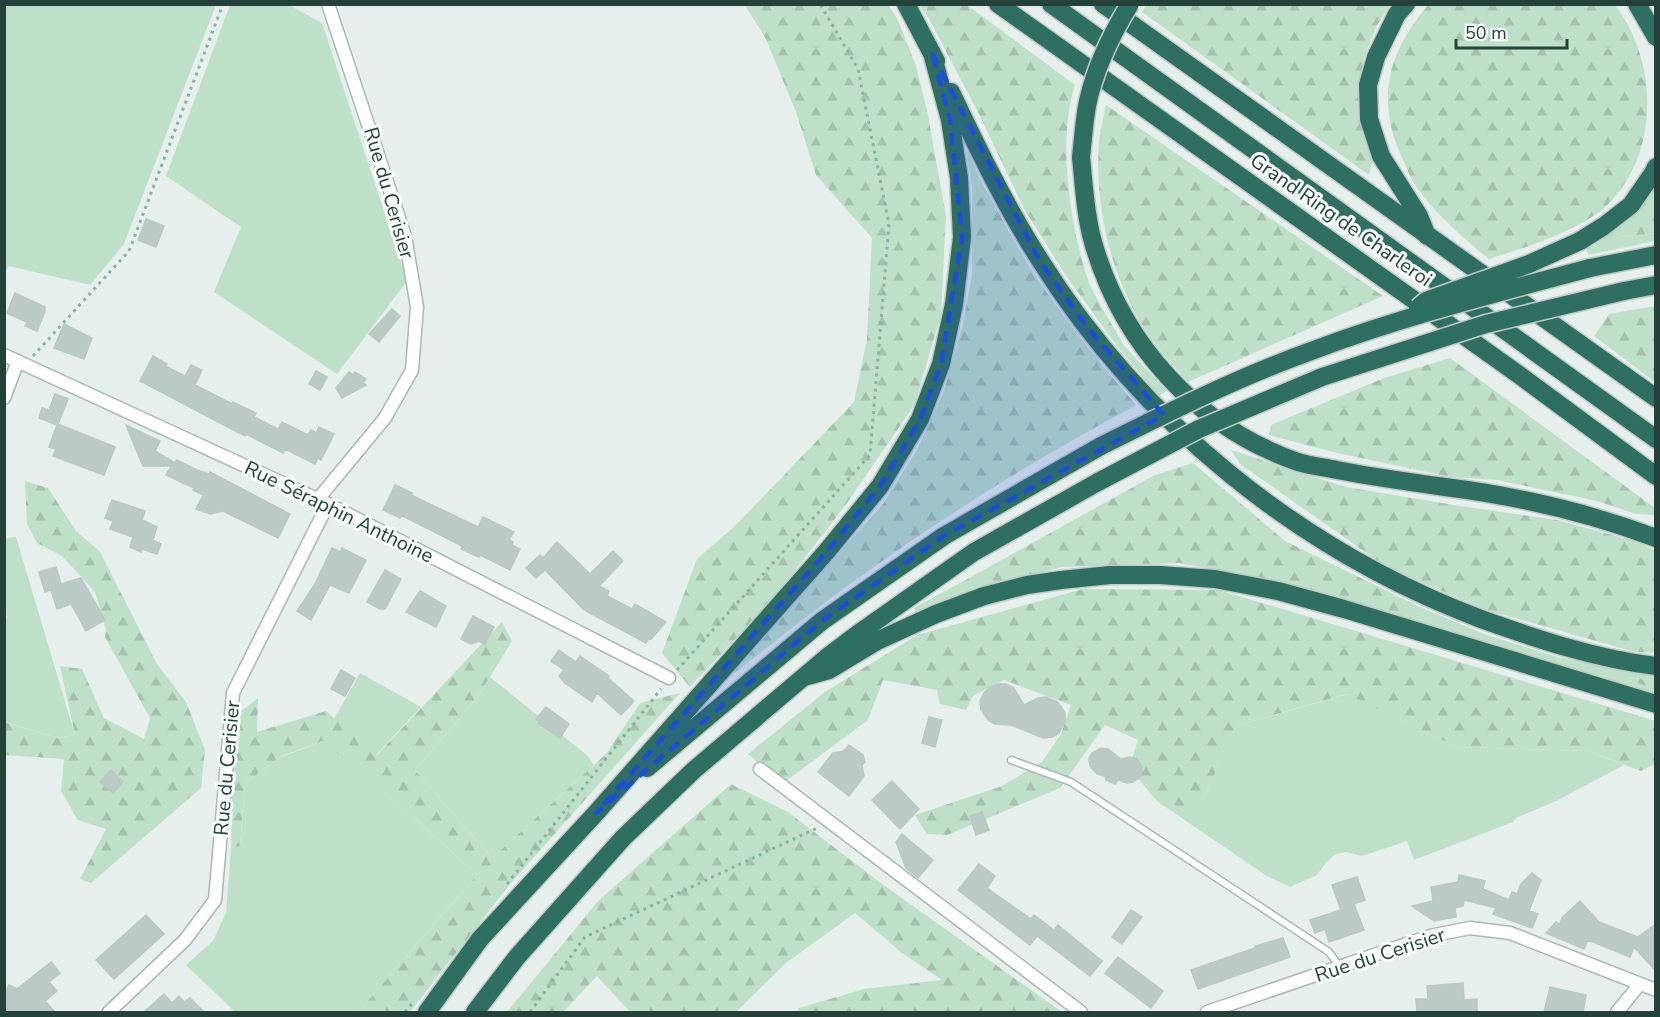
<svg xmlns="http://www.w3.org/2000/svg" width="1660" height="1017" viewBox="0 0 1660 1017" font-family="'Nunito Sans',sans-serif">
<defs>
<pattern id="forest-firs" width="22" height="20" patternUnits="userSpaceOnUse" patternTransform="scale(1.5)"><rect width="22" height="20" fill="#bfe0c8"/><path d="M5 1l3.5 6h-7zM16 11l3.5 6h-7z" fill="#a4c1ad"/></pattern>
</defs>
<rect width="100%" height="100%" fill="#e6efeb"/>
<path fill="#bfe0c8" d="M5 4 216 5 124 244 90 285 9 266 5 272Z
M230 5H289L322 23 407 281 337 374 214 292 241 227 166 176Z
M968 151 980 179 972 187 966 152Z
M1630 217 1613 234 1612 238 1655 233V241L1588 255 1586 247Z
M1114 342 1125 347 1167 391 1158 396Z
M16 537 75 735 57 738 5 722 4 618H7L4 607 5 538Z
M960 583 963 594 916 613 914 608Z
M1420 607 1484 634 1557 657 1655 676V680L1627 678 1655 689V696L1436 629Z
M360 673 421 707 376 755 334 719Z
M490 677 588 756 594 765 492 858 415 770 477 698Z
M1348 694 1457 747 1588 751 1624 765 1556 801 1516 818 1513 822 1414 860 1407 841 1362 856 1346 852 1336 854 1325 864 1317 875 1290 887 1267 876 1158 802 1194 811 1207 792 1231 733 1239 725Z
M324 741 419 822 477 875 358 1012H235L186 965 213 941 226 913 231 848 240 846 245 783 281 757Z"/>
<path fill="url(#forest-firs)" d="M1147 4 1390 5 1376 27 1364 58 1360 84 1373 160 1369 175 1142 12Z
M1429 4 1615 5C1660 64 1660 159 1602 210 1570 234 1527 247 1489 259 1463 238 1434 213 1415 185 1410 178 1407 168 1403 160 1375 100 1387 53 1429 4Z
M745 5H888L897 18 915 63 927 110 946 216 941 314 915 404 847 503 774 598 690 687 662 653 697 559 736 525 854 402 867 339 872 238 816 175 796 112 766 39Z
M919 5H967L1075 85C1057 138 1070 225 1087 277 1094 297 1114 327 1125 347L1114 342 1067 277 1024 209 979 114 928 17Z
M1106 105 1383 296 1188 382C1176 368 1163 355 1152 340 1112 284 1094 209 1099 141 1100 129 1104 117 1106 105Z
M980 179C1001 216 1020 255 1045 290 1073 330 1104 368 1136 405 1039 457 944 516 854 581 810 613 767 648 724 681L883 504 917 450 944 391 962 328 972 275V187Z
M1655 186V233L1612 238V234L1646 200Z
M1655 306H1656L1655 382 1594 336 1609 314Z
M1450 358 1655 508V515L1636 514 1597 501 1497 480 1450 477 1333 452 1269 435 1271 425 1384 378Z
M1231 450 1346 487 1460 506 1557 520 1638 542 1655 551V653L1635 652 1483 609 1385 566 1240 464Z
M1193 463 1285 541 1420 607 1436 629 1266 579 1179 563 1062 567 963 594 960 583 1155 475Z
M25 481 48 488 76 531 100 552 157 664 186 702 205 750 201 788 91 883 80 879 106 829 78 820 61 791 64 759 5 755 4 722 57 738 75 735 60 666 82 669 104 718 144 739 150 718 105 637 106 630 95 592 62 556 37 543 27 524Z
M1083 589 1219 590 1656 721 1655 764 1641 771 1588 751 1457 747 1347 694 1239 725 1231 734 1207 792 1194 812 1158 802 1129 768 1138 740 1105 725 1060 788 947 835 927 834 915 815 1002 786 1042 762 1061 734 1071 705 1004 680 973 696 966 710 940 704 937 690 883 680 868 720 782 784 748 754 825 692 917 635Z
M502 622 512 641 477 698 415 770 492 858 606 754 640 703 680 693 511 883 410 1012H358L477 875 419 822 323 741 282 756 245 783 240 846 231 848 233 744 240 712 258 698 257 732 326 711 377 755Z
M1624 678 1655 680V689Z
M731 784 788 812 882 884 1062 1012H797L799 1008 864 989 942 980 902 953 855 913 786 963 736 1012H630L597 976 563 1012H507L599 900Z"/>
<path fill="#bbcac4" stroke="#b8c9c2" stroke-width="1.5" d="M146 219 164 226 156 247 138 240Z
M15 293 45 307V311L37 331 25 326 27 322 7 313Z
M392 309 400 316 379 342 369 334Z
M64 324 92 338 84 359 54 348Z
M153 356 167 364 165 366 185 376 191 365 202 370 195 385 232 404 233 402 256 413 254 417 278 429 282 422 308 435 311 430 316 433 319 427 334 434 321 460 318 458 315 464 285 449 283 453 246 434 245 436 222 424 140 381Z
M316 371 327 377 320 390 309 384Z
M349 372 353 375 355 372 366 379 363 383 366 385 342 398 336 388Z
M55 394 68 399 58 424 115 447 104 475 53 456 56 449 49 447 57 425 39 418 42 408 49 410Z
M126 425 160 441 155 451 175 463 177 460 197 470 209 474 210 472 290 514 278 538 223 511 210 514 196 509 203 495 193 490 194 488 166 475 171 466H143Z
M395 485 412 493 411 495 478 527 483 517 514 532 509 539 513 542 512 545 520 549 510 570 480 555 479 557 461 549 462 546 401 515 400 518 383 510Z
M112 500 145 511 142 520 157 527 153 540 161 544 157 554 142 549 141 552 130 547 133 537 110 529 113 521 105 518Z
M557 542 590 574 613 551 623 561 599 586 609 591 607 596 632 609 635 604 666 622 651 639 649 638 646 643 584 610 545 570 536 578 526 568 540 555 543 558Z
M332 548 340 552 342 548 366 560 349 593 330 585 311 620 297 611 315 584Z
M56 567 61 584 81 578 105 620 86 631 71 604 57 609 51 590 45 592 39 572Z
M385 570 401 579 385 609H380L367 602Z
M420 591 446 606 436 627 406 612Z
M473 616 494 627 485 644 479 641 471 644 461 639Z
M559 650 576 662 580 656 609 676 608 678 634 701 621 715 597 693 592 702 565 683 559 676 564 670 551 661Z
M341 670 355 678 345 696 331 689Z
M998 684H1006L1014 688 1024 705 1038 698 1046 697 1058 702 1065 713V721L1059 733 1052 737 1043 738 1011 725 995 724 988 720 981 710 980 701 984 693 990 687Z
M546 707 569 724 560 738 538 723 540 722 536 719Z
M929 717 942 720 935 747 922 743Z
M849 745 863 755 865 762 862 765 864 776 849 796 818 772 833 753 844 751Z
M1101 748 1108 749 1121 759 1130 757 1137 759 1141 765 1142 772 1139 778 1133 782 1127 783 1118 780 1115 784 1106 780 1105 776 1097 774 1090 766 1089 759 1092 753Z
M111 770 123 782 113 793 100 782Z
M892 781 919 809 900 829 872 800Z
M982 812 989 830 976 835 970 816Z
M902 834 933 860 918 878 906 868 896 842Z
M979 864 995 876 987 888 1031 919 1034 915 1054 930 1058 925 1102 961 1090 976 1037 936 1030 945 958 890Z
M1532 873 1541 880 1529 911 1538 914 1532 928 1493 914 1496 908 1464 900 1463 906 1455 908 1456 917 1434 921 1412 906 1433 901 1431 887 1458 882 1459 875 1485 881 1483 889 1509 900 1512 892 1517 894 1521 884Z
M1357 877 1365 900 1354 904 1364 930 1329 942 1325 929 1315 933 1310 920 1341 910 1332 885Z
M1580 901 1599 922 1638 937 1656 924V971L1634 947 1630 957 1588 940 1584 949 1546 933 1556 922 1560 924 1562 918Z
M1131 910 1142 917 1122 944 1112 937Z
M146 915 164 934 114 979 96 960Z
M1283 938 1290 957 1198 989 1191 970 1255 948V946Z
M1118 957 1163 991 1151 1008 1105 973Z
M51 962 60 973 49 982 57 991 45 1001 55 1012H4V994L9 985 17 989Z
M1463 983 1464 1000 1477 999V1012H1417L1416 999H1428L1427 986Z
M1550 987 1586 995 1583 1012H1544Z
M164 994 172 1003 179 996 184 1002 190 998 204 1012H144Z"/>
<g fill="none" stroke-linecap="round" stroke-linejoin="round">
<defs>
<path id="lane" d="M1011 760 1071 782 1329 952 1339 966"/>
<path id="street" d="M4 355 328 504 669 678
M4 398 18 361
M318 499 385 418 412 370 417 307 405 236 328 4
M760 769 1081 1012
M109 1012 185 940 215 900 233 693 328 504
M1207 1012 1430 936 1470 928 1510 933 1656 990
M1617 1012 1640 984"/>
<path id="highway" d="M906 4 936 61
M998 4 1522 377 1656 476
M1051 4 1656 439
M1103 4 1656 398
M1406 4 1397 14 1376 57 1368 85 1369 119 1381 156 1419 216 1427 236
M1637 4 1656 37
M951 92C978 149 1006 207 1040 260 1142 423 1301 551 1481 619 1537 639 1596 659 1656 666
M1081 157C1084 185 1085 214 1093 242 1122 344 1197 427 1298 462 1310 466 1324 467 1337 470 1373 477 1409 482 1445 487 1517 496 1587 512 1656 538
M1580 241 1604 226 1631 205 1653 173 1656 167
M1590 268 1656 255
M1624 291 1656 285
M804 677 829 670 877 641 936 614 984 596 1027 585 1061 580 1110 575H1160L1215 579 1278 591 1344 609 1656 704
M647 768 822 621 944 536 1101 446
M427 1012 480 939 596 813 827 551 880 486 920 419 941 364 954 304 962 237 959 178 950 120 932 53
M475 1012 517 957 623 838 694 770 826 658 859 633 974 552 1098 482"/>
</defs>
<use href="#lane" stroke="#a8b8b2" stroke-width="9"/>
<use href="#street" stroke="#a8b8b2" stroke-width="15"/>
<use href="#highway" stroke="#c2cac8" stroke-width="21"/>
<path stroke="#86b3a5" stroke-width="3" stroke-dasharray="3 4.5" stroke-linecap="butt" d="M33 356 129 251 223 4
M677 670 870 455 889 224 858 69 820 4
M507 884 661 689
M405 1012 412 1004
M530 1012 585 937 817 828"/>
<use href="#lane" stroke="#fff" stroke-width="6"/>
<use href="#street" stroke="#fff" stroke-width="12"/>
<use href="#highway" stroke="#2f6f62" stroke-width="18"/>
<defs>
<path id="highway-bridge" d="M1081 157C1083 140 1084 123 1087 106 1094 70 1111 35 1130 4
M1418 308 1426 301 1529 264 1580 241
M1101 446C1171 411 1241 376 1314 350 1404 316 1497 293 1590 268
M1098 482 1199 429 1322 377 1486 324 1624 291"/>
</defs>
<use href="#highway-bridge" stroke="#c2cac8" stroke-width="21" stroke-linecap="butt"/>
<use href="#highway-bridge" stroke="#2f6f62" stroke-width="18"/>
</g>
<path fill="#1d4ed8" fill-opacity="0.2" stroke="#1d4ed8" stroke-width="4.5" stroke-dasharray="12 8" stroke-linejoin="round" d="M932 53 1040 261 1088 328 1164 415 944 536 822 621 596 813 827 551 880 486 920 419 941 364 962 237 950 120Z"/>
<g text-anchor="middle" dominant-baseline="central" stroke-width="6" stroke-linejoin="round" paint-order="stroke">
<g font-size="20" fill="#24423a" stroke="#f7fbf9">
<text transform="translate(389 193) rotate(74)">Rue du Cerisier</text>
<text transform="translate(1341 220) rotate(35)">Grand Ring de Charleroi</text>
<text transform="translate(339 512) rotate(26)">Rue Séraphin Anthoine</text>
<text transform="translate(227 768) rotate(-85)">Rue du Cerisier</text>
<text transform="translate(1380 955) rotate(-18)">Rue du Cerisier</text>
</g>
</g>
<rect width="1660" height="1017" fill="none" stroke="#24423a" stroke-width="12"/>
<path d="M1456 39v9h111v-9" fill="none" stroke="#24423a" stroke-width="3"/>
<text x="1465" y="39" font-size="18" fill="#24423a" stroke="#f7fbf9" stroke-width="4.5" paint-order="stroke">50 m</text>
</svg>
